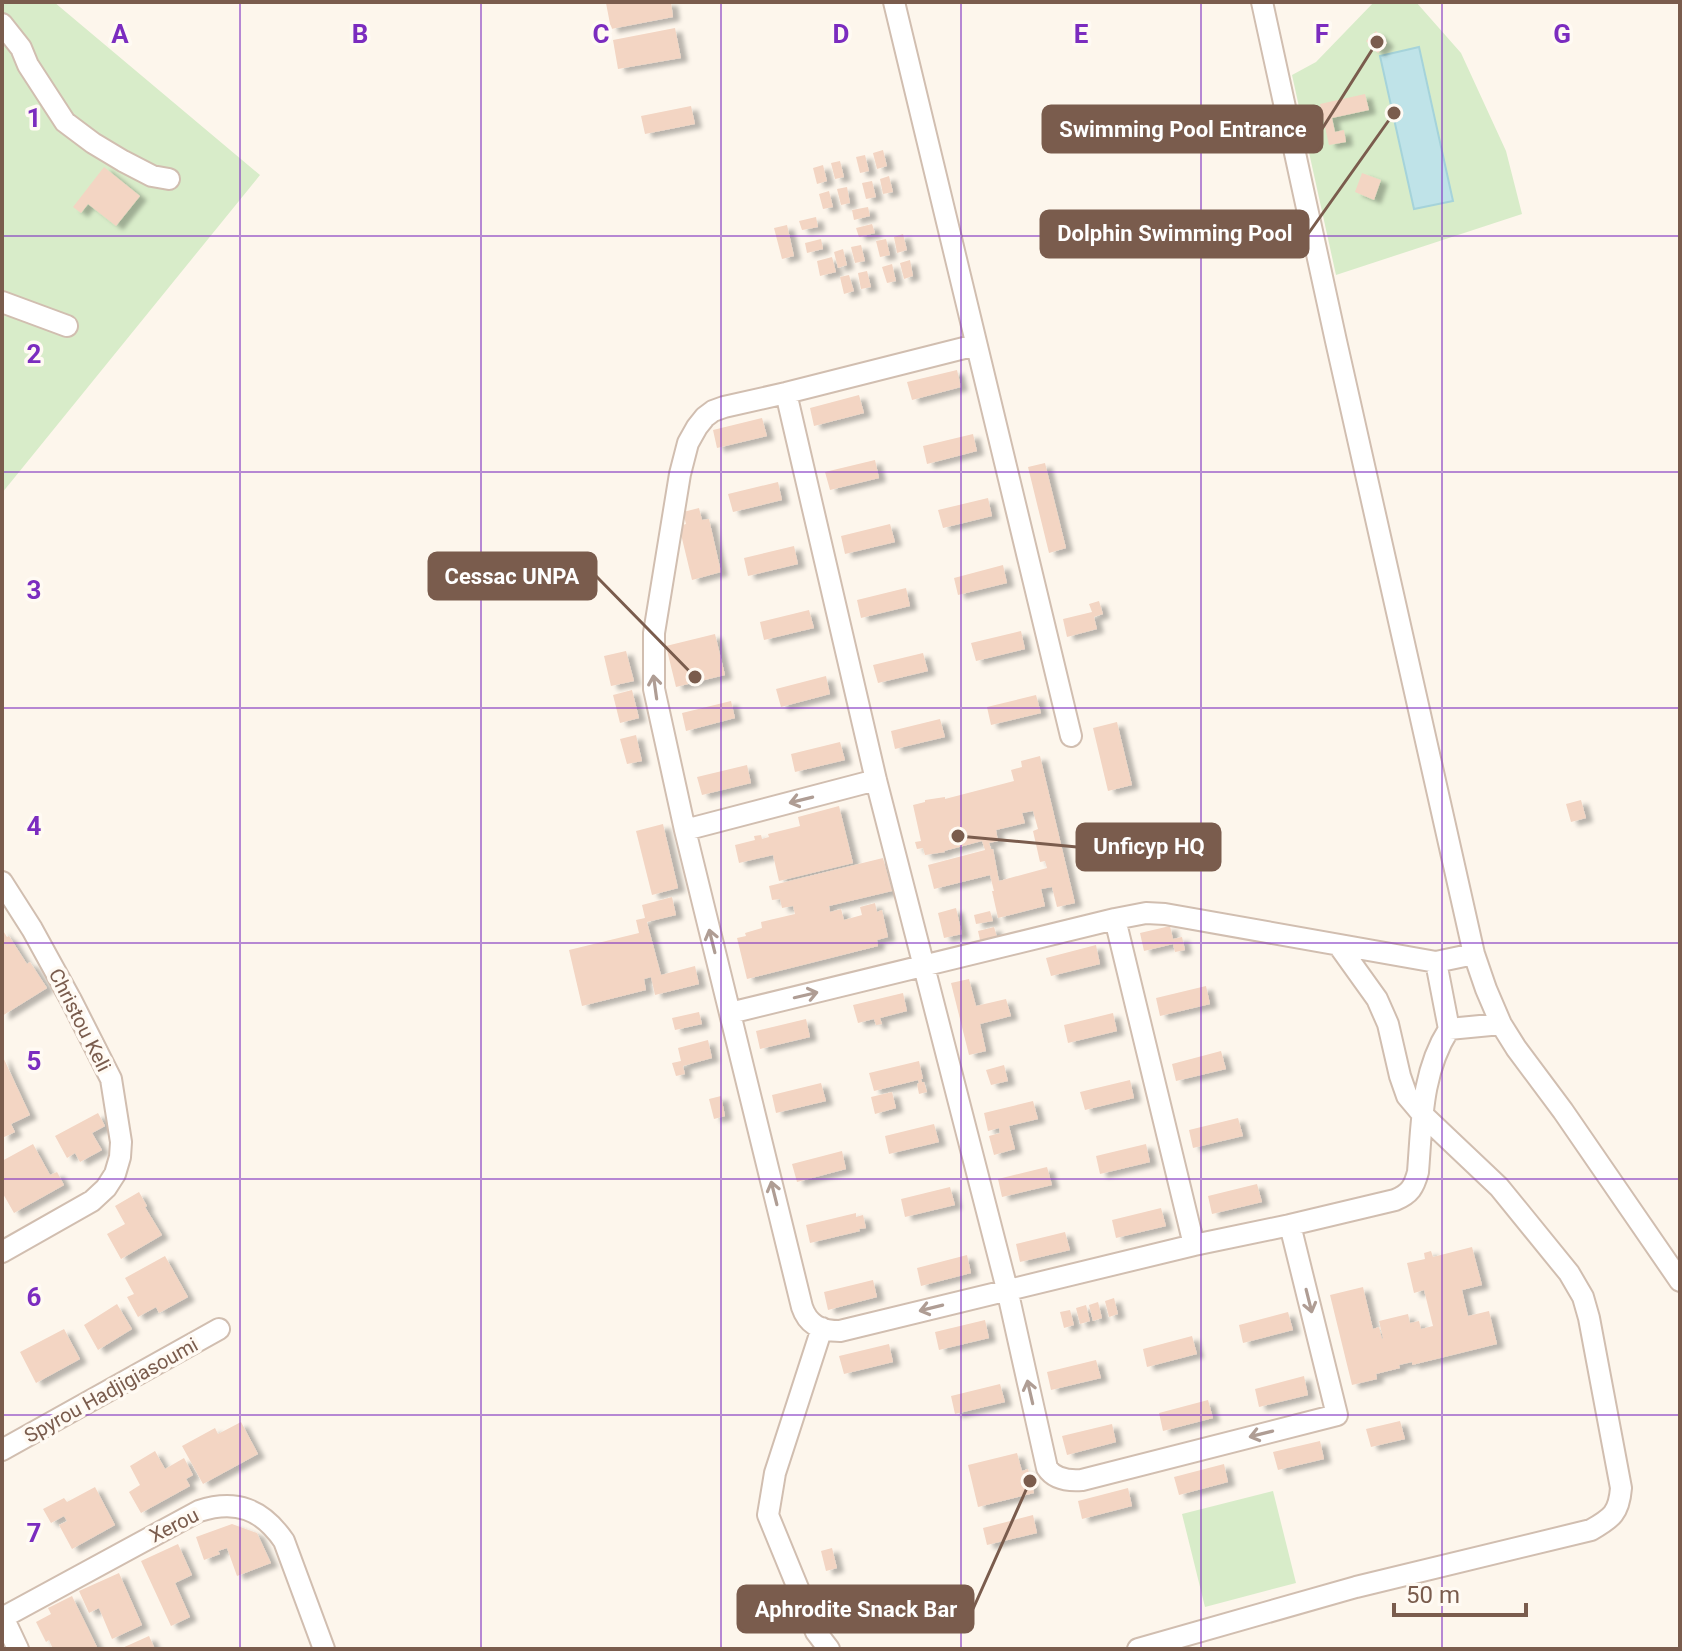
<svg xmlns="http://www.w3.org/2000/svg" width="1682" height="1651" viewBox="0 0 1682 1651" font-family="Roboto,sans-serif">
<defs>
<filter id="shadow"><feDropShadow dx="7" dy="4" stdDeviation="2" flood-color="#0004"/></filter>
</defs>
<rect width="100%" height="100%" fill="#fdf6ec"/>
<path fill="#d8ecc9" d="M2 2H54L260 175 2 493Z
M1374 2H1416L1461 53 1506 151 1522 214 1336 275 1292 75 1316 62Z
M1273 1491 1296 1583 1205 1607 1182 1514Z"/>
<path fill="#bfe3e8" stroke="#a5d3da" stroke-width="2" d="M1419 47 1453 201 1414 209 1380 56Z"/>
<path fill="#f3d5c3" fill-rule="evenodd" filter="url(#shadow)" d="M611 2H671L673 17 611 29 606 3Z
M675 28 681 58 618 69 613 40Z
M1376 31 1387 43 1378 53 1366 41Z
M1365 94 1369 110 1332 118 1335 132 1344 130 1346 142 1329 145 1320 104Z
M691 106 695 124 645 134 641 116Z
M883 150 887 166 877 169 873 153Z
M865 155 869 171 860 173 856 157Z
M840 161 844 177 835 179 831 163Z
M823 165 827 181 817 184 813 168Z
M104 167 140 196 116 226 88 204 81 213 73 207Z
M1362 173 1381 180 1374 200 1355 192Z
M889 176 893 192 883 194 880 179Z
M872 181 876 197 866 199 862 183Z
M847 187 850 203 841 205 837 189Z
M829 191 833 207 823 209 819 194Z
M868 207 870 216 854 220 852 210Z
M816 217 818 227 802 230 799 221Z
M872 224 875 233 859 237 856 228Z
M787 225 794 256 782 259 774 228Z
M903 234 907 250 897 253 894 237Z
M821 239 823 249 807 253 805 243Z
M886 239 890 255 880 257 876 241Z
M861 245 865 261 855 263 851 247Z
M843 249 847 265 838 268 834 252Z
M832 257 836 272 820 276 817 261Z
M910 260 913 276 904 279 900 263Z
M892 264 896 281 887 283 882 267Z
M867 271 871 287 861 289 858 273Z
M849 275 854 291 844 294 840 277Z
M957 370 961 387 912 400 907 382Z
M859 395 864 413 814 426 810 408Z
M762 418 767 436 717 448 713 430Z
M973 434 977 451 927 464 923 446Z
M875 460 879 478 830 490 825 472Z
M1045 463 1066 548 1049 553 1028 467Z
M778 482 782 500 733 512 728 494Z
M988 498 992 516 943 528 938 510Z
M699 508 702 520 709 519 721 572 692 580 679 526 686 524 683 512Z
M890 524 895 542 845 554 841 536Z
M794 546 798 564 748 576 744 558Z
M1003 565 1007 583 958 595 954 578Z
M906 588 910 606 861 618 857 600Z
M1099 601 1103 614 1094 617 1097 629 1067 637 1063 619 1092 612 1089 604Z
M809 610 814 628 764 640 760 622Z
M1021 631 1025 649 976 661 971 643Z
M715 634 725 675 676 687 666 646Z
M626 651 634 681 611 686 604 656Z
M923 653 928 671 878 683 873 665Z
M826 676 830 694 781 707 776 689Z
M632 690 639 718 620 723 613 695Z
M1036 695 1041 713 991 725 987 707Z
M731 701 735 718 686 731 682 713Z
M940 719 945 737 895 749 891 731Z
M1117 722 1132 785 1108 791 1093 728Z
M636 735 642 761 627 764 620 739Z
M840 742 845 760 795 772 791 754Z
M1040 756 1075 903 1057 907 1052 887 1041 889 1045 906 998 918 992 891H994L990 875 934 889 928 865 985 850 982 841 944 851 945 852 925 855 923 848 917 849 915 842 921 841 913 805 925 802V800L945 797V799L1014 781 1011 770 1022 767 1021 761ZM1033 811 1038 829 1033 831 1040 862 1045 861 1047 868 999 881 993 849H991L989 843 998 841 996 830 1025 823 1022 813Z
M747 765 751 783 702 795 697 777Z
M1581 800 1586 818 1571 822 1566 804Z
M839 806 853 863 779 881 773 855 739 863 735 845 755 840 754 836 761 835 762 839 769 837 768 834 800 826 798 817Z
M663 824 678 888 652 895 636 831Z
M883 858 892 891 829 906 830 912 841 909 844 920 862 915 860 907 875 903 877 912 882 910 888 937 877 940 878 946 747 979 737 938 746 936 745 933 762 928 761 922 795 914 793 906 782 908 780 899 772 900 769 886Z
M672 897 676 915 647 922 661 975 695 966 699 984 655 995 651 977 644 979 646 990 582 1006 569 950 639 933 636 920 645 918 642 905Z
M956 908 962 934 944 938 938 913Z
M990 911 993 921 976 924 974 915Z
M1170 926 1173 939 1182 937 1185 950 1175 952 1173 944 1144 951 1140 933Z
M994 927 997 937 980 940 978 931Z
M2 929 7 937 9 936 27 964 30 962 47 988 2 1016Z
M1096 945 1100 964 1051 976 1046 958Z
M969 979 976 1006 1006 999 1011 1016 980 1024 986 1051 969 1055 951 983Z
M1206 986 1210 1004 1160 1016 1156 998Z
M903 993 907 1011 880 1018 882 1024 876 1025 874 1019 858 1023 853 1005Z
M699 1012 702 1024 675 1030 672 1018Z
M1113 1013 1117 1031 1068 1043 1064 1025Z
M806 1019 810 1037 760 1049 756 1031Z
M708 1040 712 1058 683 1066 685 1074 676 1076 672 1063 681 1061 678 1048Z
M1221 1051 1226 1069 1176 1081 1172 1064Z
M2 1055 30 1115 11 1124 15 1132 2 1138Z
M919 1061 923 1079H921L922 1082H924L927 1092 919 1094 917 1084 919 1083 918 1080 874 1091 869 1073Z
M1004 1065 1008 1081 991 1085 986 1070Z
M1130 1080 1134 1098 1085 1110 1080 1092Z
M821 1083 826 1101 776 1113 772 1095Z
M892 1092 896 1108 875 1114 871 1097Z
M721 1096 725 1116 714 1119 709 1099Z
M1033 1101 1038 1119 1009 1126 1015 1149 994 1155 989 1136 1000 1133 999 1128 988 1131 984 1113Z
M98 1113 105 1126 92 1133 102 1150 80 1162 75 1153 67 1158 55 1136Z
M1238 1118 1243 1136 1193 1148 1189 1130Z
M934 1124 939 1142 889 1154 885 1136Z
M33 1144 50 1175 57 1172 64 1185 14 1213 2 1192V1161Z
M1146 1144 1150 1162 1100 1174 1096 1156Z
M842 1151 846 1169 797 1182 792 1164Z
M1047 1167 1052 1185 1002 1197 998 1179Z
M1257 1184 1262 1202 1212 1214 1208 1196Z
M950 1187 955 1205 905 1217 901 1199Z
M139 1192 147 1206 145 1207 162 1235 121 1259 107 1234 125 1224 115 1206Z
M1161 1208 1166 1226 1116 1238 1112 1220Z
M856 1213V1217L863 1215 866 1228 859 1229 860 1231 810 1243 806 1225Z
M1065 1232 1070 1250 1020 1262 1016 1244Z
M1472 1247 1482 1285 1462 1290 1468 1316 1489 1311 1497 1344 1412 1365V1362L1399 1365 1400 1368 1376 1374 1377 1379 1352 1385 1330 1295 1363 1287 1373 1329 1379 1327 1382 1339 1383 1338 1379 1321 1408 1314 1410 1323 1419 1321 1421 1329 1433 1326 1424 1290 1414 1293 1407 1263 1425 1259 1424 1253 1431 1251 1433 1257Z
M967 1255 971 1273 921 1286 917 1268Z
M165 1256 188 1297 159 1313 156 1307 138 1317 127 1297 134 1294 125 1278Z
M873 1280 877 1297 828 1310 824 1292Z
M1114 1298 1118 1314 1109 1317 1105 1301Z
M1098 1302 1102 1318 1093 1321 1089 1305Z
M117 1304 132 1329 98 1350 84 1325Z
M1086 1305 1090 1321 1080 1324 1076 1308Z
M1070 1310 1074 1325 1064 1328 1060 1312Z
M1288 1312 1293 1330 1243 1343 1239 1325Z
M985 1320 989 1338 939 1350 935 1332Z
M64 1329 80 1359 36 1383 20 1352Z
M1192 1336 1197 1354 1147 1367 1143 1349Z
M889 1344 893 1362 844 1374 839 1356Z
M1096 1360 1101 1378 1051 1390 1047 1372Z
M1304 1376 1308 1395 1259 1407 1255 1389Z
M1000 1384 1005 1402 955 1414 951 1396Z
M1208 1400 1213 1418 1163 1431 1159 1413Z
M1400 1421 1405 1439 1371 1447 1366 1429Z
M241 1422 258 1454 203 1484 182 1446 215 1428 218 1434Z
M1112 1424 1116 1442 1067 1455 1062 1436Z
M1320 1441 1324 1459 1278 1470 1273 1452Z
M155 1451 165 1469 184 1458 193 1475 186 1479 190 1486 141 1513 129 1492 140 1485 130 1466Z
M1017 1453 1022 1471 1028 1469 1034 1493 978 1507 968 1465Z
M1224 1464 1228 1482 1179 1495 1174 1477Z
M95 1487 115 1525 72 1549 59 1525 67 1521 64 1516 51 1523 43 1509 64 1498 67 1502Z
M1128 1488 1132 1506 1082 1519 1078 1501Z
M1033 1515 1037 1533 987 1545 983 1528Z
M232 1524 257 1533 271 1563 237 1576 227 1548 218 1551 220 1554 204 1560 196 1537Z
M178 1544 192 1575 175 1583 190 1617 171 1626 141 1561Z
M832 1548 837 1568 826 1571 821 1551Z
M119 1573 142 1625 112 1639 99 1608 89 1613 79 1591Z
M72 1596 98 1649H53L49 1640 46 1642 36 1622 51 1614 48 1608Z
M149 1636 155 1649H120Z"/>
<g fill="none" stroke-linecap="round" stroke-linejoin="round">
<defs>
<path id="minor" d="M894 2 1071 736
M1262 2 1336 341 1474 954 1486 989 1501 1024 1516 1048 1563 1111 1680 1281
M2 24 21 48 28 65 65 122 93 143 123 161 152 176 169 179
M2 302 67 326
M976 345 786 393 724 407 713 411 705 417 697 427 688 443 680 474 654 633V689L685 830 802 1307C808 1325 821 1331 840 1331L1194 1245 1290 1225 1395 1200C1410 1194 1414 1187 1418 1172 1422 1123 1421 1073 1449 1029
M786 393 876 780 1007 1289 1047 1468C1055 1480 1069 1481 1082 1480L1337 1415 1290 1225
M685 830 876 780
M2 882 32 929 71 1000 111 1079 121 1142 120 1157 115 1174 106 1188 92 1201 2 1252
M1115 919 1194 1245
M1474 954 1436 962 1449 1029 1501 1024
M730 1013 1115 919 1146 913 1165 914 1436 962
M822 1328 775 1473 768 1515 816 1632 829 1649
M2 1450 219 1329
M3 1617 18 1649
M2 1618 199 1511C236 1499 262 1509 284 1541L324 1649
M1138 1649 1356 1587 1591 1530C1612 1518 1619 1513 1621 1488L1589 1318 1583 1297 1569 1273 1499 1187 1423 1115 1407 1096 1400 1076 1388 1024 1377 999 1339 946"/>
</defs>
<use href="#minor" stroke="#d1beb0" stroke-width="24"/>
<use href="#minor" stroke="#fff" stroke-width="20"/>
</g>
<defs><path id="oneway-shaft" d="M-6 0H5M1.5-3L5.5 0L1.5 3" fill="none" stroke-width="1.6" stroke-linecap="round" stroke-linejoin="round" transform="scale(2)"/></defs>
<g stroke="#af9d94">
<use href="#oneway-shaft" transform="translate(655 687) rotate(-98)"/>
<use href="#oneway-shaft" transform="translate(801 800) rotate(166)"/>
<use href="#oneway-shaft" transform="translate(712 941) rotate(-104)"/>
<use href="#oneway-shaft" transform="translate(806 995) rotate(-13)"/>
<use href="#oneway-shaft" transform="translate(774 1193) rotate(-104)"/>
<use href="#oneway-shaft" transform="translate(1309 1301) rotate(76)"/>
<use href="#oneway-shaft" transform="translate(931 1308) rotate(166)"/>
<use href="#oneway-shaft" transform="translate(1030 1392) rotate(-103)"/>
<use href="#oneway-shaft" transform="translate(1261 1434) rotate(166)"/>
</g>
<path fill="none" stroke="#7b2cbf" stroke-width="2" stroke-opacity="0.55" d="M240 2V1649M481 2V1649M721 2V1649M961 2V1649M1201 2V1649M1442 2V1649M2 236H1680M2 472H1680M2 708H1680M2 943H1680M2 1179H1680M2 1415H1680"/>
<g text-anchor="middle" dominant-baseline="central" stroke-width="7" stroke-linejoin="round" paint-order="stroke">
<g font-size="20" fill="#7a5c4d" stroke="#fffaf3">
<text transform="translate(80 1020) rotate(63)">Christou Keli</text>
<text transform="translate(111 1390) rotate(-29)">Spyrou Hadjigiasoumi</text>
<text transform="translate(174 1525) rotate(-27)">Xerou</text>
</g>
</g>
<g font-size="26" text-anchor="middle" font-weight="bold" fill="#7b2cbf" stroke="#fffaf3" stroke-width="7" stroke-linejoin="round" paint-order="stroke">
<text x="120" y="43">A</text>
<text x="360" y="43">B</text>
<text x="601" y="43">C</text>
<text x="841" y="43">D</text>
<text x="1081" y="43">E</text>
<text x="1322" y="43">F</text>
<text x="1562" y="43">G</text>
<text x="34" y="127">1</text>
<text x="34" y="363">2</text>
<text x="34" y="599">3</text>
<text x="34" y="835">4</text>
<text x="34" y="1070">5</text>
<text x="34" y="1306">6</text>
<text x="34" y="1542">7</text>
</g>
<path fill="none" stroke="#7a5c4d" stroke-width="3" d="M1377 42L1322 129M1394 113L1308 234M695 677L596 576M958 836L1077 847M1030 1481L973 1609"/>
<g fill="#7a5c4d" stroke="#fffaf3" stroke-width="3">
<circle cx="1377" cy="42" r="8"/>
<circle cx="1394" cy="113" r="8"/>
<circle cx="695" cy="677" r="8"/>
<circle cx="958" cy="836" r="8"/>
<circle cx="1030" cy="1481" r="8"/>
</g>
<g fill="#7a5c4d" stroke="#7a5c4d" stroke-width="3">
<rect x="1043" y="106" width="279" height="46" rx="8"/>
<rect x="1041" y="211" width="267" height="46" rx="8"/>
<rect x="429" y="553" width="167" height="46" rx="8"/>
<rect x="1077" y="824" width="143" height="46" rx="8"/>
<rect x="738" y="1586" width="235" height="46" rx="8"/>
</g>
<g font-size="22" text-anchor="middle" font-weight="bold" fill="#fff">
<text x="1183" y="137">Swimming Pool Entrance</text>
<text x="1175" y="241">Dolphin Swimming Pool</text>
<text x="512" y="584">Cessac UNPA</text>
<text x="1149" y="854">Unficyp HQ</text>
<text x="856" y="1617">Aphrodite Snack Bar</text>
</g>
<rect width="1682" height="1651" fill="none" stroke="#7a5c4d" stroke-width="8"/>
<path d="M1394 1603v12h132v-12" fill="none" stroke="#7a5c4d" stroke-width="4"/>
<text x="1406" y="1603" font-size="24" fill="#7a5c4d" stroke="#fffaf3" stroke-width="6" paint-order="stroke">50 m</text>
</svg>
